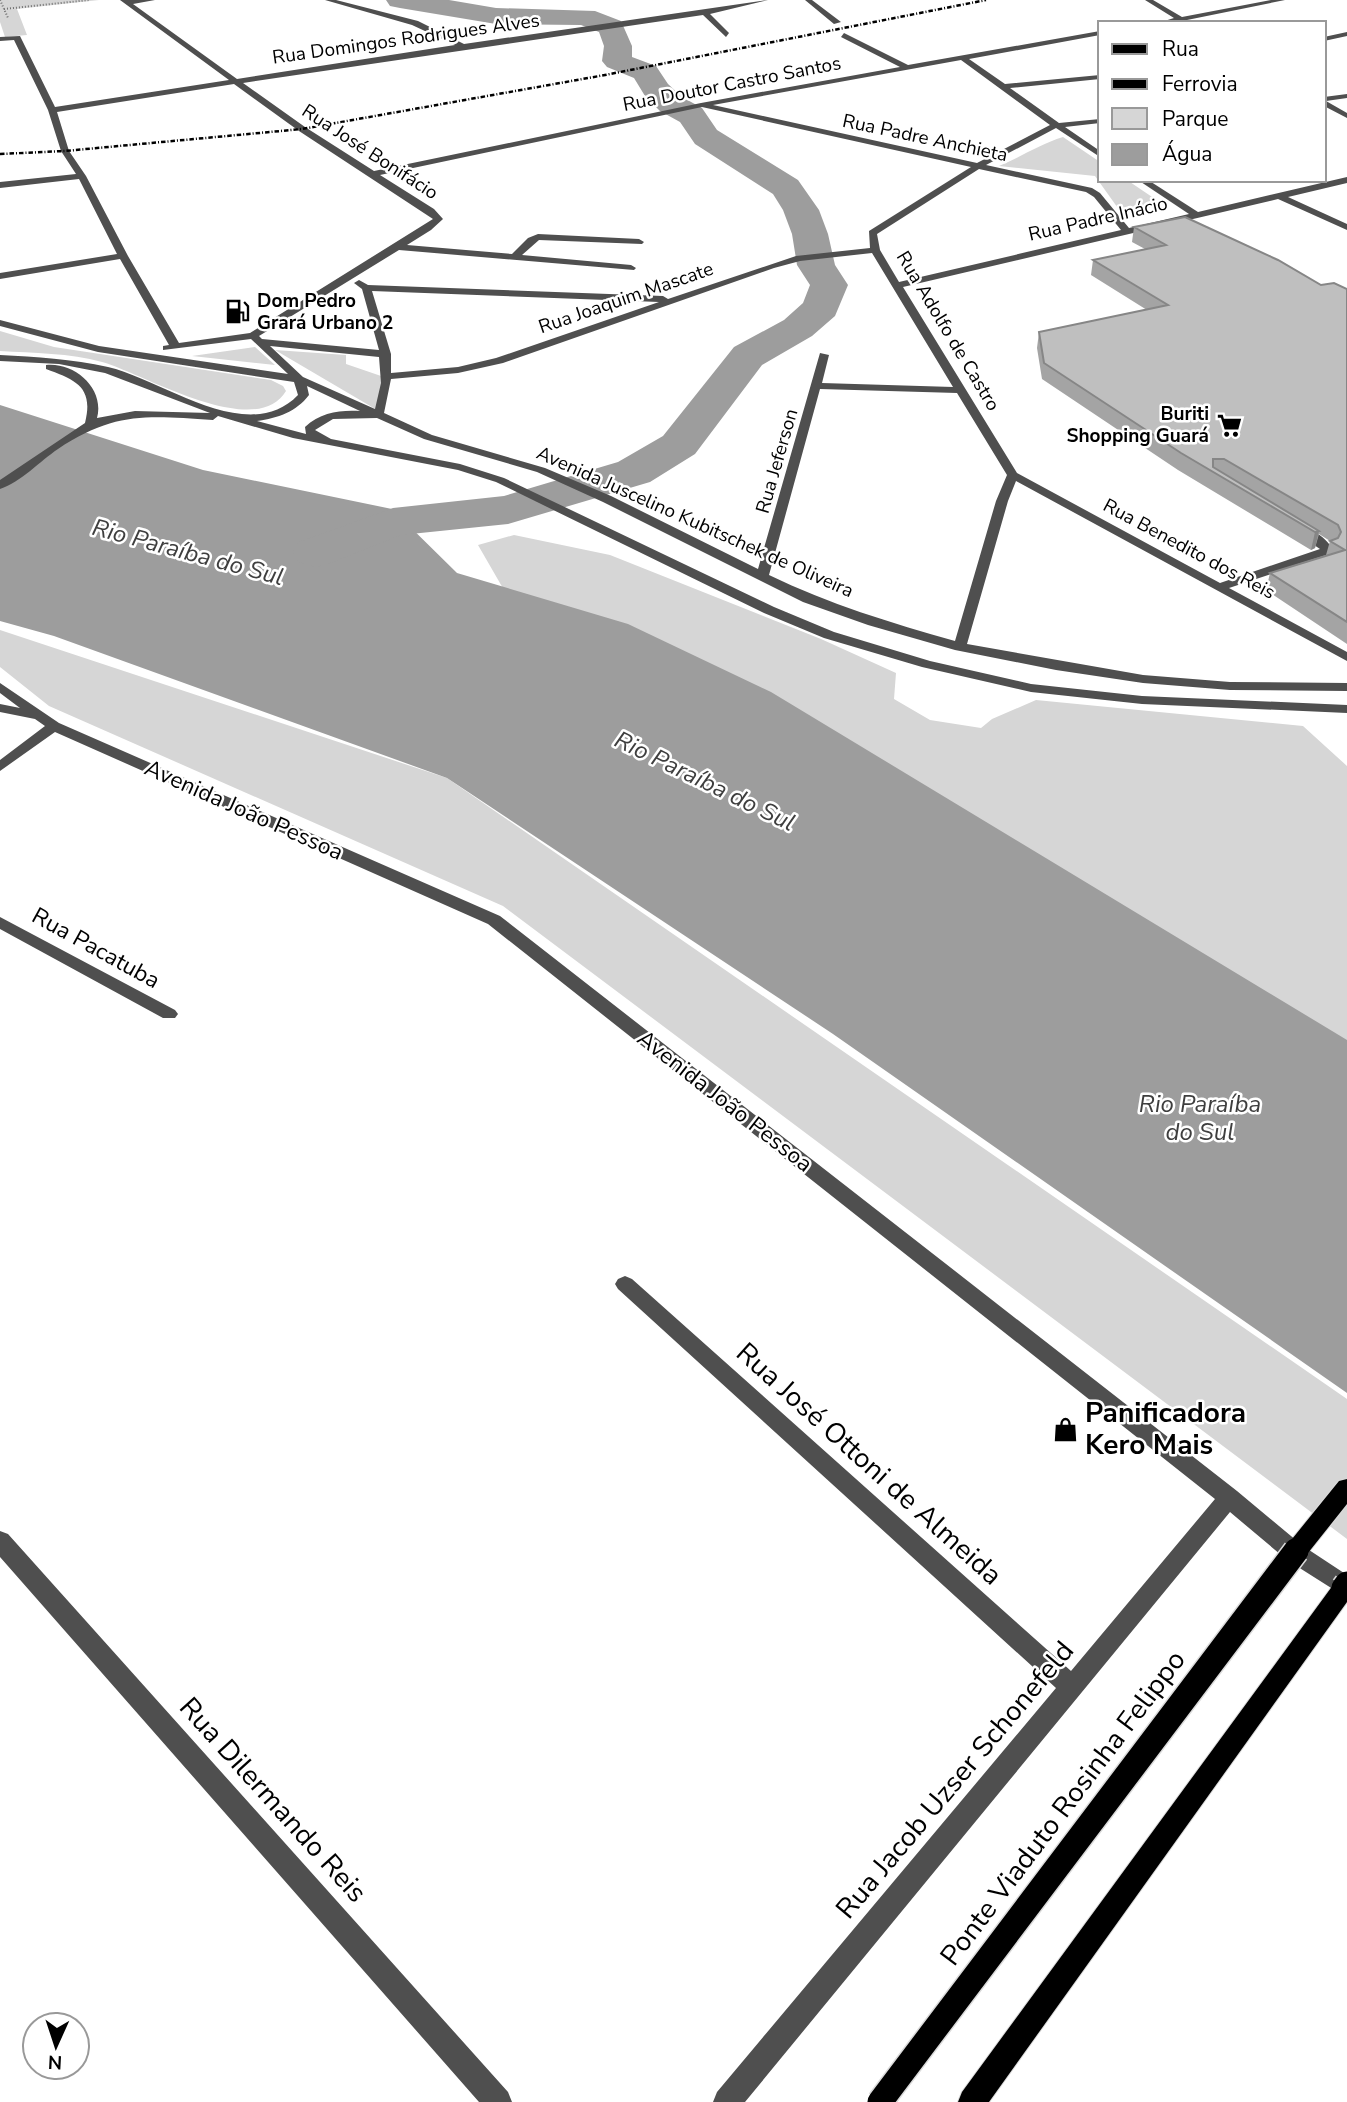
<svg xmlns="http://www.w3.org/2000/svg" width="1347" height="2102" viewBox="0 0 1347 2102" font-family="'Nunito Sans',sans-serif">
<rect width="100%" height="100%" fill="#fff"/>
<path fill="#d6d6d6" d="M0 0H99L17 9 27 35 5 37 0 22Z
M1063 137 1100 162V180H1127L1161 203 1125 218 1095 176 999 166C1021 157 1040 144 1063 137Z
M0 331 54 347 271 380 283 386 286 391C256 442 142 373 102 362 70 353 33 353 0 351Z
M255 347 275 365 192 356Z
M275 350 346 355V364L384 377 377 410Z
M514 535 610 555 821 639 896 673 894 699 930 720 981 728 992 719 1036 700 1303 726 1347 766V1067L508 597 478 545Z
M0 630 447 778 1347 1399V1539L503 906 49 706 0 667Z"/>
<path fill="#9d9d9d" d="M0 405 203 470 392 509 457 573 628 624 771 692 1347 1040V1393L833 1034 447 778 54 636 0 621Z"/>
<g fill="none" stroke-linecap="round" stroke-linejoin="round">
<path fill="#9d9d9d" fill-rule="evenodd" d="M386 0H449L496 8 595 11 621 21 632 46V57L656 66 668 84 682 97 702 108 717 130 798 180 819 210 828 234 835 265 848 285 835 316 812 336 762 365 695 454 650 482 508 524 401 535 333 562 316 567 299 562 292 552 299 542 393 508 504 496 618 462 663 436 734 347 784 320 803 303 810 285 797 265 792 234 783 210 773 194 695 144 680 122 660 111 645 96 634 78 607 67 602 61 604 46 599 32 581 25 496 24 400 8 390 6Z"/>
<defs>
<path id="major" d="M1347 1479V1504L1304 1558 1296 1561 1288 1558 1285 1551 1288 1544 1339 1481Z
M1344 1578 1347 1579V1602L989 2102H958L962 2092 1336 1581Z"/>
</defs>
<use href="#major" stroke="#dbdbdb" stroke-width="2"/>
<path stroke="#717171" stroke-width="2" stroke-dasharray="1 2" stroke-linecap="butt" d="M0 0 8 18
M4 9 89 0"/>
<path fill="#4f4f4f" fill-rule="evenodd" d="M120 0H155L133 4 237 79 455 45 412 25 325 0H336L418 21 464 44 768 0 710 14 729 33 726 37 703 15 243 83 305 127 374 171 701 103 900 67 841 37 844 33 908 65 1100 31V35L969 59 1005 84 1100 75V79L1010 88 1059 123 1100 119V123L1065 127 1100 151V157L1056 128 986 165 1092 188 1100 193 1129 228 1189 214 1138 180H1148L1198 212 1347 177V183L1288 197 1347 224V230L1278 199 903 287 1017 473 1220 583 1320 549 1293 531V525C1306 524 1329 538 1333 551L1331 554 1229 588 1347 652V661L1016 481 1008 501 967 644 1143 675 1230 682 1347 683V691L1230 690 1143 683 1056 670 955 650 868 625 803 602 603 502 537 472 424 439 377 418 333 419 315 430 331 439 460 464 504 478 774 607 834 632 930 661 1031 684 1142 696 1347 705V713L1142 704 1031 692 922 667 824 638 764 613 496 482 458 470 293 438 218 416 213 420C148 416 115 411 58 449 40 461 21 482 0 489V480L85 423C94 387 76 380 46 369V365C75 362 105 389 97 418L135 411 210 413 105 373 59 364 0 361V355C36 357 72 359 108 367 164 380 248 447 298 395L294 382 98 352 0 326V320L99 346 288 374 251 339 163 350V346L169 345 120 259 0 279V273L117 254 79 179 0 188V182L76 174 61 151 48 110 14 40 0 41V37L20 36 55 107 229 80ZM961 60 1050 125 977 163 713 105ZM234 84 299 131 433 219 250 333 179 343 128 256 86 176 69 151 57 112ZM702 107 971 167 869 231 870 248 796 256 668 299 663 296 368 285 359 280 354 283 362 289 379 350 262 339 259 336 399 250 634 270 636 268 631 265 522 255 539 240 642 244 644 242 639 239 538 234 528 238 512 254 407 245 431 230 443 219 434 209 380 175ZM979 169 1086 192 1094 197 1121 230 899 282 880 250 877 234ZM872 253 953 387 822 383 829 355 820 353 758 569 611 496 545 468 432 435 384 413 391 379 458 373 503 363 774 268 800 261ZM372 291 659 302 496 358 458 367 391 373V354ZM270 346 379 357 381 383 375 409 303 377ZM307 386 360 411C340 410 321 412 305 427L306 434 257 421C278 418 296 412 309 395ZM820 389 957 393 1007 475 996 501 955 641C891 623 829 604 769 575Z
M805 0H812L841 22 834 24Z
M1145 0H1153L1182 17 1271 0H1285L1187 20 1186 23H1158L1174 18Z
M1347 32V36L1324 41V37Z
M1347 94V98L1326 101 1347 113V118L1324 106V97Z
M0 683 59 723 500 916 1237 1491 1303 1546 1347 1575V1598L1287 1560 1230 1512 745 2102H713L717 2092 1056 1688 618 1289 615 1284 618 1279 625 1276 632 1279 1071 1671 1215 1499 488 924 55 732 0 771V760L45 726 35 719 0 712V704L20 708 0 693Z
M0 917 175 1010 178 1014 175 1018H163L0 929Z
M0 1531 8 1534 508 2092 512 2102H479L0 1557Z"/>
<use href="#major" fill="#000" fill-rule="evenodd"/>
<path stroke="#000" stroke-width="2.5" stroke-dasharray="4.5 2 1 2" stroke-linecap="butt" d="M0 154 65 151 302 129 605 75 986 0"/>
<defs>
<path id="major-bridge" d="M1344 1588 1347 1584
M880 2102 1296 1551"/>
</defs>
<use href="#major-bridge" stroke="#dbdbdb" stroke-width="28" stroke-linecap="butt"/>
<use href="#major-bridge" stroke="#000" stroke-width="25"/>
</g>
<path fill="#a4a4a4" d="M1134 227 1321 285 1347 289V644L1266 590 1270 573 1326 555 1330 541 1319 534 1315 548 1311 550 1178 470 1042 379 1037 348 1039 332 1147 310 1091 275 1093 260 1145 249 1132 242Z"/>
<path fill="#868686" d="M1319 531 1315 548 1311 550 1315 532Z"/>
<path fill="#bfbfbf" stroke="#868686" stroke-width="2" d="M1185 217 1278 260 1321 285 1334 283 1347 289V622L1270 573 1345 550 1330 541 1338 538 1341 532 1338 525 1224 459H1213V467L1319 531 1315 532 1181 453 1044 363 1039 332 1168 305 1093 260 1166 245 1134 227Z"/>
<defs>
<symbol id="fuel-bare" viewBox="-9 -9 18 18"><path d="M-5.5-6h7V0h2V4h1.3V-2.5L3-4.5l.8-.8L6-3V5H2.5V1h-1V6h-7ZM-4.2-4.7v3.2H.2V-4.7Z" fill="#000" stroke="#fff" stroke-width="2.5" paint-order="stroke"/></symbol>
<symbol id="supermarket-bare" viewBox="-9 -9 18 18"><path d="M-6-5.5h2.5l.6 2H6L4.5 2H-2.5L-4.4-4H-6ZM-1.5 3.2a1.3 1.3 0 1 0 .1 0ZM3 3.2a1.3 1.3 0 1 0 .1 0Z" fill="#000" stroke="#fff" stroke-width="2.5" paint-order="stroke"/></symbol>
<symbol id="shop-bare" viewBox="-9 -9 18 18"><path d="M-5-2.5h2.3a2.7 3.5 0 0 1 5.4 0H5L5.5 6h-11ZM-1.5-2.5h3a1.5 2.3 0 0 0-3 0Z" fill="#000" stroke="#fff" stroke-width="2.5" paint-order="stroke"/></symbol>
</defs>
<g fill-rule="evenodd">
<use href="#fuel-bare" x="220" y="294" width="35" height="35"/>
<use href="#supermarket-bare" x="1212" y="408" width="35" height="35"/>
<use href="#shop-bare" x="1048" y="1412" width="35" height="35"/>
</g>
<g text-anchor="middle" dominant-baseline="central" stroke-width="5" stroke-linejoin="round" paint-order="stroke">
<g font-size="19" fill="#000" stroke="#fff">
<text transform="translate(406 39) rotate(-8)">Rua Domingos Rodrigues Alves</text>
<text transform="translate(732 84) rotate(-11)">Rua Doutor Castro Santos</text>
<text transform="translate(925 138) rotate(12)">Rua Padre Anchieta</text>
<text transform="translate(370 152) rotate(33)">Rua José Bonifácio</text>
<text transform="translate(1098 219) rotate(-13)">Rua Padre Inácio</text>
<text transform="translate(626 298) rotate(-19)">Rua Joaquim Mascate</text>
<text transform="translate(948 331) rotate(59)">Rua Adolfo de Castro</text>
<text transform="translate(777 461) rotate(-74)">Rua Jeferson</text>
<text transform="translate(695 522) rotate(24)">Avenida Juscelino Kubitschek de Oliveira</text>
<text transform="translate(1189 549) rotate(28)">Rua Benedito dos Reis</text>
</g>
<g font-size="19" font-weight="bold" fill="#000" stroke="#fff" text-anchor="start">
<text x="257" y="301">Dom Pedro<tspan x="257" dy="22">Grará Urbano 2</tspan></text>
<text x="1209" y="414" text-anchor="end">Buriti<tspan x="1209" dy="22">Shopping Guará</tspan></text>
</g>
<g font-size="23" fill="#000" stroke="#fff">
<text transform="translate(244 810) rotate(24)">Avenida João Pessoa</text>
<text transform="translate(96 948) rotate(29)">Rua Pacatuba</text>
<text transform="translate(725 1101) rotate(38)">Avenida João Pessoa</text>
</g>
<g font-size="24" font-style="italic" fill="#3e3e3e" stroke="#fff">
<text transform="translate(188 552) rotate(15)">Rio Paraíba do Sul</text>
<text transform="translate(705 781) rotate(26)">Rio Paraíba do Sul</text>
<text x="1200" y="1104">Rio Paraíba<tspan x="1200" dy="28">do Sul</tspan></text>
</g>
<g font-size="28" font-weight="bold" fill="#000" stroke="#fff" text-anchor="start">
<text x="1085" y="1413">Panificadora<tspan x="1085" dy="32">Kero Mais</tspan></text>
</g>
<g font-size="28" fill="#000" stroke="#fff">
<text transform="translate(869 1464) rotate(42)">Rua José Ottoni de Almeida</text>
<text transform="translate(955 1780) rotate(-50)">Rua Jacob Uzser Schonefeld</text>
<text transform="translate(273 1800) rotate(48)">Rua Dilermando Reis</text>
<text transform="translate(1063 1808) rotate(-53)">Ponte Viaduto Rosinha Felippo</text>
</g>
</g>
<rect x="1098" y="21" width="228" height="161" fill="#ffffff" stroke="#999999" stroke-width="2"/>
<rect x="1112" y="44" width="35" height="10" fill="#000000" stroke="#999999" stroke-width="2"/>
<text x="1162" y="56" font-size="21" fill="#000000">Rua</text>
<rect x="1112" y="79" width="35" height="10" fill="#000000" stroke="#999999" stroke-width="2"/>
<text x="1162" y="91" font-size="21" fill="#000000">Ferrovia</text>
<rect x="1112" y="108" width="35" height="21" fill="#d6d6d6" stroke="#999999" stroke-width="2"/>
<text x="1162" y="126" font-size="21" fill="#000000">Parque</text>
<rect x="1112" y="144" width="35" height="21" fill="#9d9d9d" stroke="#999999" stroke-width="2"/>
<text x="1162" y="161" font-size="21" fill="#000000">Água</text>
<g transform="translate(56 2046) rotate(183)"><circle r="33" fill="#ffffff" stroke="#999999" stroke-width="2"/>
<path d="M0-5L12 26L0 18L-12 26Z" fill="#000000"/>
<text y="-10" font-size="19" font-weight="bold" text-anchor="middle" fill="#000000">N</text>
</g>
</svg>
